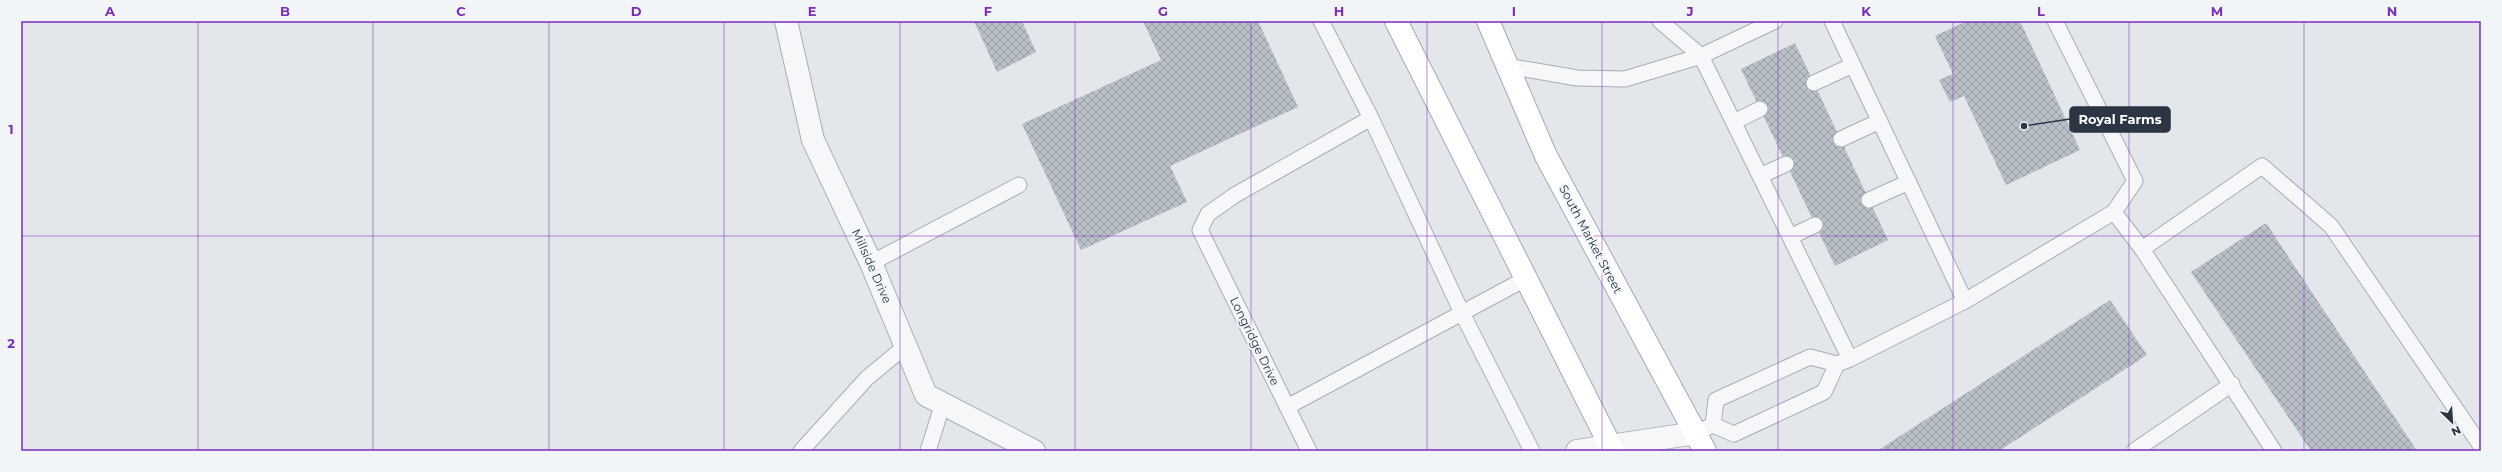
<svg xmlns="http://www.w3.org/2000/svg" width="2502" height="472" viewBox="0 0 2502 472" font-family="Montserrat,sans-serif">
<defs>
<pattern id="building-cross-hatch" width="8" height="8" patternUnits="userSpaceOnUse"><rect width="8" height="8" fill="#bac0c8"/><path d="M0 0l8 8M0 8l8-8" fill="none" stroke="#979da4"/></pattern>
</defs>
<rect width="100%" height="100%" fill="#e3e6eb"/>
<path fill="url(#building-cross-hatch)" d="M974 21H1022L1036 52 997 72Z
M1143 21H1258L1298 107 1170 166 1187 202 1081 250 1022 124 1161 60Z
M1967 21H2020L2080 150 2006 185 1964 96 1950 102 1939 80 1953 74 1935 36Z
M1795 43 1888 240 1835 266 1741 69Z
M2266 223 2417 451H2311L2191 272Z
M2110 300 2147 355 1999 451H1877Z"/>
<g fill="none" stroke-linecap="round" stroke-linejoin="round">
<defs>
<path id="service" d="M1660 21 1701 56 1850 359
M1832 21 1965 301
M2055 21 2135 181 2114 212
M1507 66 1577 78 1625 79 1701 56 1775 21
M1814 83 1853 65
M1371 118 1462 313 1532 451
M1734 122 1760 109
M1841 139 1880 121
M1760 176 1786 164
M1869 200 1909 182
M1790 237 1815 225
M2142 249 2274 451
M871 263 1019 185
M1287 407 1527 278
M1713 425 1716 400 1810 357 1837 364 1850 359 1965 301 2114 212 2142 249 2262 166 2331 226 2481 446
M1704 429 1713 425 1734 434 1824 392 1837 364
M801 451 867 378 907 345
M928 451 943 403
M1309 451 1200 230 1208 214 1235 195 1371 118 1321 21
M2134 451 2232 384"/>
<path id="minor" d="M786 21 813 140 871 263 926 395 1034 451
M1577 451 1696 433"/>
<path id="primary" d="M1396 21 1613 451
M1488 21 1546 156 1705 451"/>
</defs>
<use href="#service" stroke="#a8adb5" stroke-width="17"/>
<use href="#minor" stroke="#a8adb5" stroke-width="24"/>
<use href="#primary" stroke="#a2abb6" stroke-width="24"/>
<use href="#service" stroke="#f5f7f9" stroke-width="15"/>
<use href="#minor" stroke="#f5f7f9" stroke-width="22"/>
<use href="#primary" stroke="#fff" stroke-width="22"/>
</g>
<path fill="none" stroke="#7b2cbf" stroke-width="1" stroke-opacity="0.55" d="M198 21V451M373 21V451M549 21V451M724 21V451M900 21V451M1075 21V451M1251 21V451M1427 21V451M1602 21V451M1778 21V451M1953 21V451M2129 21V451M2304 21V451M21 236H2481"/>
<g text-anchor="middle" dominant-baseline="central" stroke-width="4" stroke-linejoin="round" paint-order="stroke">
<g font-size="12" fill="#2b3543" stroke="#f2f5f8">
<text transform="translate(1591 239) rotate(62)">South Market Street</text>
<text transform="translate(872 266) rotate(66)">Millside Drive</text>
<text transform="translate(1255 341) rotate(64)">Longridge Drive</text>
</g>
</g>
<path fill="none" stroke="#2b3543" stroke-width="1.5" d="M2024 126L2070 119"/>
<circle fill="#2b3543" stroke="#f2f5f8" stroke-width="1.5" cx="2024" cy="126" r="4"/>
<rect fill="#2b3543" stroke="#2b3543" stroke-width="1.5" x="2070" y="107" width="100" height="25" rx="4"/>
<g font-size="13" text-anchor="middle" font-weight="bold" fill="#fff">
<text x="2120" y="124">Royal Farms</text>
</g>
<rect width="2502" height="472" fill="none" stroke="#f2f5f8" stroke-width="44"/>
<g transform="translate(2452 422) rotate(155)" stroke="#f2f5f8" stroke-width="3" paint-order="stroke">
<path d="M0-3L7 15L0 10L-7 15Z" fill="#2b3543"/>
<text y="-6" font-size="11" font-weight="bold" text-anchor="middle" fill="#2b3543">N</text>
</g>
<rect x="22" y="22" width="2458" height="428" fill="none" stroke="#7b2cbf" stroke-width="1.5"/>
<g font-size="13" text-anchor="middle" font-weight="bold" fill="#7b2cbf">
<text x="110" y="16">A</text>
<text x="285" y="16">B</text>
<text x="461" y="16">C</text>
<text x="636" y="16">D</text>
<text x="812" y="16">E</text>
<text x="988" y="16">F</text>
<text x="1163" y="16">G</text>
<text x="1339" y="16">H</text>
<text x="1514" y="16">I</text>
<text x="1690" y="16">J</text>
<text x="1866" y="16">K</text>
<text x="2041" y="16">L</text>
<text x="2217" y="16">M</text>
<text x="2392" y="16">N</text>
<text x="11" y="134">1</text>
<text x="11" y="348">2</text>
</g>
</svg>
